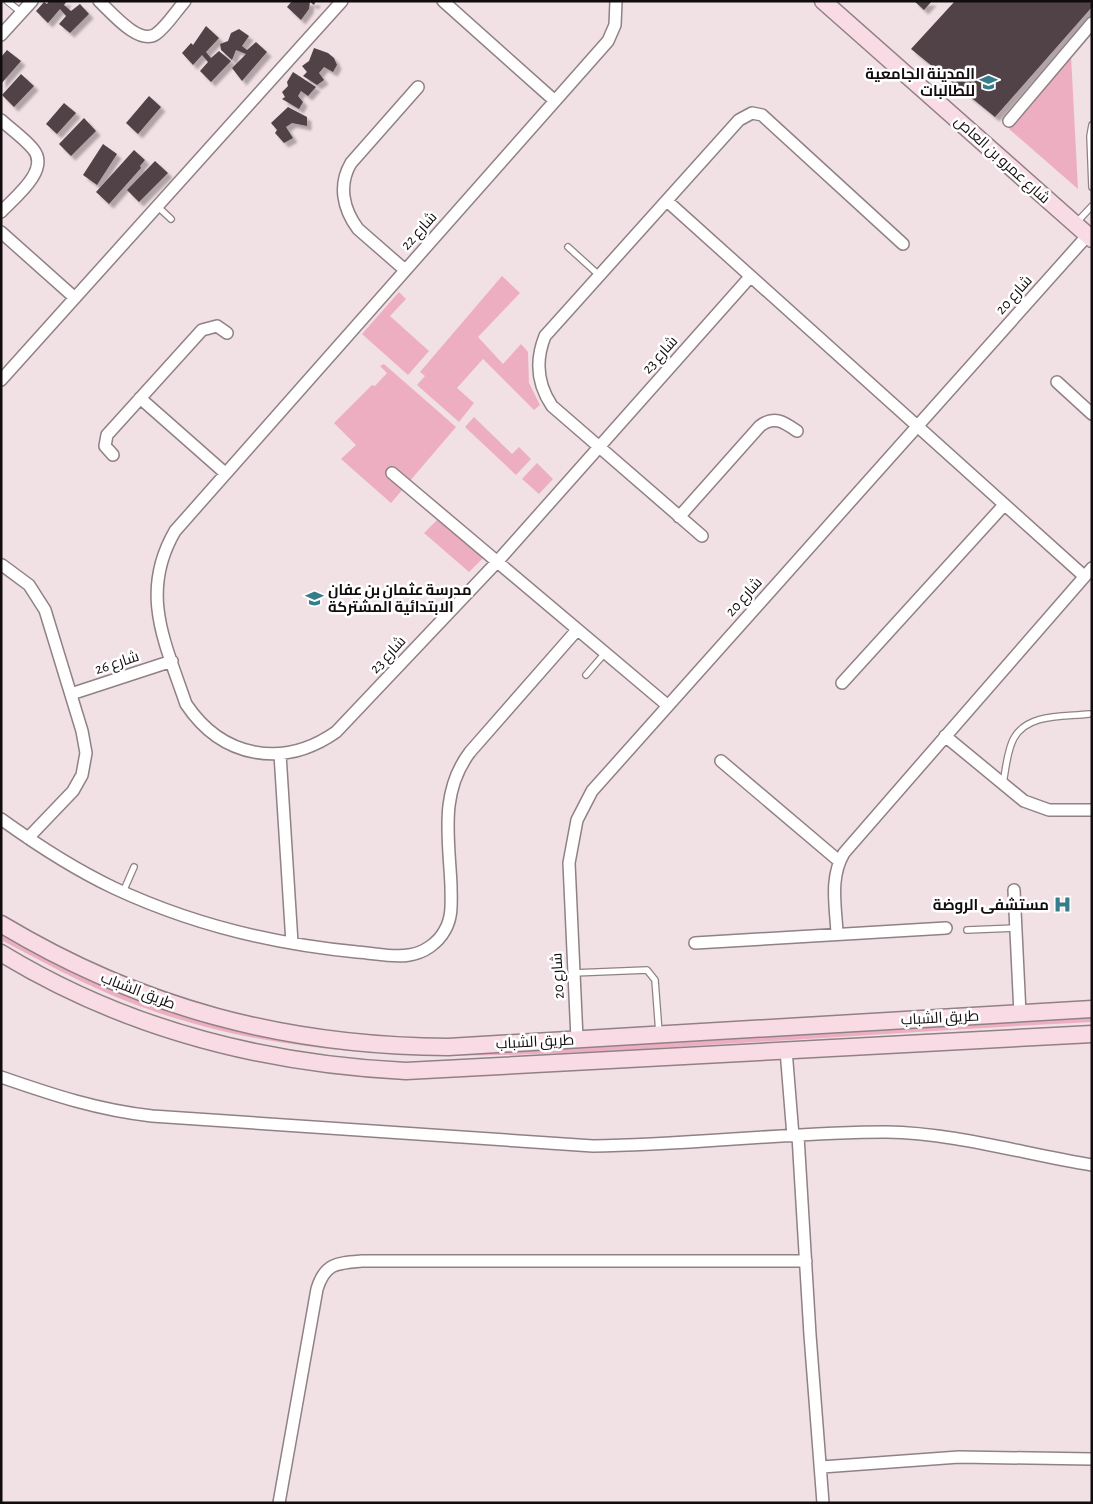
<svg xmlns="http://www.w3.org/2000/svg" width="1093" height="1504" viewBox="0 0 1093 1504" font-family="'Alegreya Sans',Cairo,sans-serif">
<defs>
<filter id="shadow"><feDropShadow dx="4.5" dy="4.5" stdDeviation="1" flood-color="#0004"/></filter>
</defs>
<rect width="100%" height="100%" fill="#f1e0e4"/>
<path fill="#eeaec1" d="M1071 56 1078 189 1009 129Z
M502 276 520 293 478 337 503 364 521 344 528 352 529 383 540 405 534 410 483 359 457 388 474 403 459 422 417 385 425 376 420 372Z
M399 292 406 299 390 316 429 351 408 375 362 334Z
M384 364 456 427 391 503 341 459 356 445 334 423 372 385 375 386 387 373 380 366Z
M474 417 512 454 519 447 531 459 516 475 465 427Z
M537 463 553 479 539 494 522 479Z
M439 518 482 553 483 558 469 572 424 533Z
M1 927 150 1000 377 1046 1092 1012V1022C952 1029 813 1039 674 1047 501 1057 326 1069 159 1013 104 995 54 968 3 941Z"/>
<path fill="#514347" filter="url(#shadow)" d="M49 1H67L64 5 71 11 80 4 89 14 70 33 59 24 66 16 60 9 48 23 36 11 44 2 47 4Z
M292 1H316L314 5 310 2 309 9 301 20 287 7Z
M914 1H932L924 10Z
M955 1H1092V7L995 117 911 49Z
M206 26 219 38 206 52 211 58 219 51 231 61 211 82 200 71 208 62 202 55 193 65 182 53 191 43 193 45Z
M239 29 249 36 242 46 247 50 256 42 267 52 242 81 232 68 246 54 236 50 232 60 221 50 220 44 228 41 231 33Z
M314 48 328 53 334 58 337 65 333 72 324 67 319 73 324 80 317 85 303 76 307 72 302 66 309 61Z
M7 50 21 61 1 84V57Z
M293 72 316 87 308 96 301 91 298 96 303 102 299 109 282 99 285 97 282 92 288 86 287 82Z
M21 74 34 86 14 107 2 95Z
M149 96 161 107 138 134 126 123Z
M64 103 76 113 57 134 46 124Z
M288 107 307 117V126L292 123 286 127 293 138 284 143 275 133 277 130 271 123Z
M84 118 96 131 71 156 59 144Z
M103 144 117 154 97 185 83 175Z
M134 150 145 160 140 166 141 168 109 204 96 192Z
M155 161 168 173 139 202 127 190Z"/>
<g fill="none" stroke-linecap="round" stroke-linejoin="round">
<defs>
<path id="lane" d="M7 1 22 13
M1092 125 1090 136 1092 187
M157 206 171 219
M1076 223 1092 206
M568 247 600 276
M586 675 605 653
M1003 783C1006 769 1007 750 1014 738 1028 713 1064 717 1089 714
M123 892 134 867
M967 930 1016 928
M573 973 647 970 655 980 659 1033"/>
<path id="street" d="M99 1C111 12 139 46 156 34 167 26 176 11 185 1
M443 1 555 101
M616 1 615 25 608 41 175 531C139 593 165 642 186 704 222 758 283 769 336 732L497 562 750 277
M1 35 32 1
M1 120C12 130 24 138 33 149 51 170 14 198 1 212
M1009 121 1092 23
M667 201 1084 576
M1 232 75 298
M405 270 358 229C343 209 338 185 351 163L418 87
M1 380 342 1
M1057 382 1092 414
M140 398 225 473
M113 455 105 446 107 435 202 330 217 326 227 333
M392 473 667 705
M679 517 760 426C774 415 784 422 797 431
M702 536 552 406C537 384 535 361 545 336L739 120 752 113 762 115 903 244
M2 565 29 585 45 610 82 731 86 753 82 775 73 791 28 838
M842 683 1004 505
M71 694 172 661
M945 736 1024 801 1049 810H1092
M280 754 292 943
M721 761 839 861
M1 819C37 845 74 869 114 888 191 924 272 944 357 952 374 953 393 958 409 955 424 953 438 943 445 930 453 916 451 901 451 886 449 838 439 793 470 752L577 630
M1014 890 1020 1014
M837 934C836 907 829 878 844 853L1092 568
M695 943 946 928
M577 1039 569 863 577 820 592 791 1087 236
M786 1050 793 1136
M1 1077C53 1095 98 1110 152 1116L593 1146C691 1145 788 1132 886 1132 956 1133 1023 1154 1092 1165
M798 1136 810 1335 823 1503
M822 1467 959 1457 1092 1459
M279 1503 317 1289C325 1263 337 1263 362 1261H806"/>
<path id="secondary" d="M823 1 1092 239
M1 924C141 1008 285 1046 448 1047L1092 1009
M1 953C124 1028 263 1064 406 1071L1092 1034"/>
</defs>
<use href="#lane" stroke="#908185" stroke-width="8"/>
<use href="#street" stroke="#908185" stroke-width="14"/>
<use href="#secondary" stroke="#908185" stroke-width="19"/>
<use href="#lane" stroke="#fff" stroke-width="5.5"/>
<use href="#street" stroke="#fff" stroke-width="11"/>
<use href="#secondary" stroke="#f9dbe5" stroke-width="16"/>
</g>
<defs>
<symbol id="university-bare" viewBox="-9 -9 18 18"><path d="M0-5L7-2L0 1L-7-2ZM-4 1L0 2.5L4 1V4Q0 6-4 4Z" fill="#367c89" stroke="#fff" stroke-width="2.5" paint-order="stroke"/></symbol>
<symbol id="school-bare" viewBox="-9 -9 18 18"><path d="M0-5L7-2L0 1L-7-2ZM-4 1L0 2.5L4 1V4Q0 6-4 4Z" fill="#367c89" stroke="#fff" stroke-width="2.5" paint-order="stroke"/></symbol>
<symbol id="hospital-bare" viewBox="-9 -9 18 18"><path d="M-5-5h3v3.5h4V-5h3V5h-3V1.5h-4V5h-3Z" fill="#367c89" stroke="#fff" stroke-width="2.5" paint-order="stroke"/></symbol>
</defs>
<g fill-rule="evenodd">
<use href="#university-bare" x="976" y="70" width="25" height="25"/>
<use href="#school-bare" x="302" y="586" width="25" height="25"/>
<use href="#hospital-bare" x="1050" y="892" width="25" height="25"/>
</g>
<g text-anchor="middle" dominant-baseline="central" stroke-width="5" stroke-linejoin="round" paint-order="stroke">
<g font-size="15" font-weight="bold" fill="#110c0e" stroke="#fff" text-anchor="end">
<text x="975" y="74">المدينة الجامعية<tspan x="975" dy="17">للطالبات</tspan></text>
<text x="328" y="590" text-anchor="start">مدرسة عثمان بن عفان<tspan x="328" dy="17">الابتدائية المشتركة</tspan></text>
<text x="1049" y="905">مستشفى الروضة</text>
</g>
<g font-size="15" fill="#110c0e" stroke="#fff">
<text transform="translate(1002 160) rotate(42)">شارع عمرو بن العاص</text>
<text transform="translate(419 231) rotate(-48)">شارع 22</text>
<text transform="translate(1014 295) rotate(-48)">شارع 20</text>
<text transform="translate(660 355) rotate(-48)">شارع 23</text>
<text transform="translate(744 597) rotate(-48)">شارع 20</text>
<text transform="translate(388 655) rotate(-47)">شارع 23</text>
<text transform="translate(117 663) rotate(-18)">شارع 26</text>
<text transform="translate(558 976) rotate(-93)">شارع 20</text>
<text transform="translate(138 991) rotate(21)">طريق الشباب</text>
<text transform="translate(940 1018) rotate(-3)">طريق الشباب</text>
<text transform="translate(535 1042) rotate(-3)">طريق الشباب</text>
</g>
</g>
<rect width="1093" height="1504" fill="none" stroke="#110c0e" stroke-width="5"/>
</svg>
